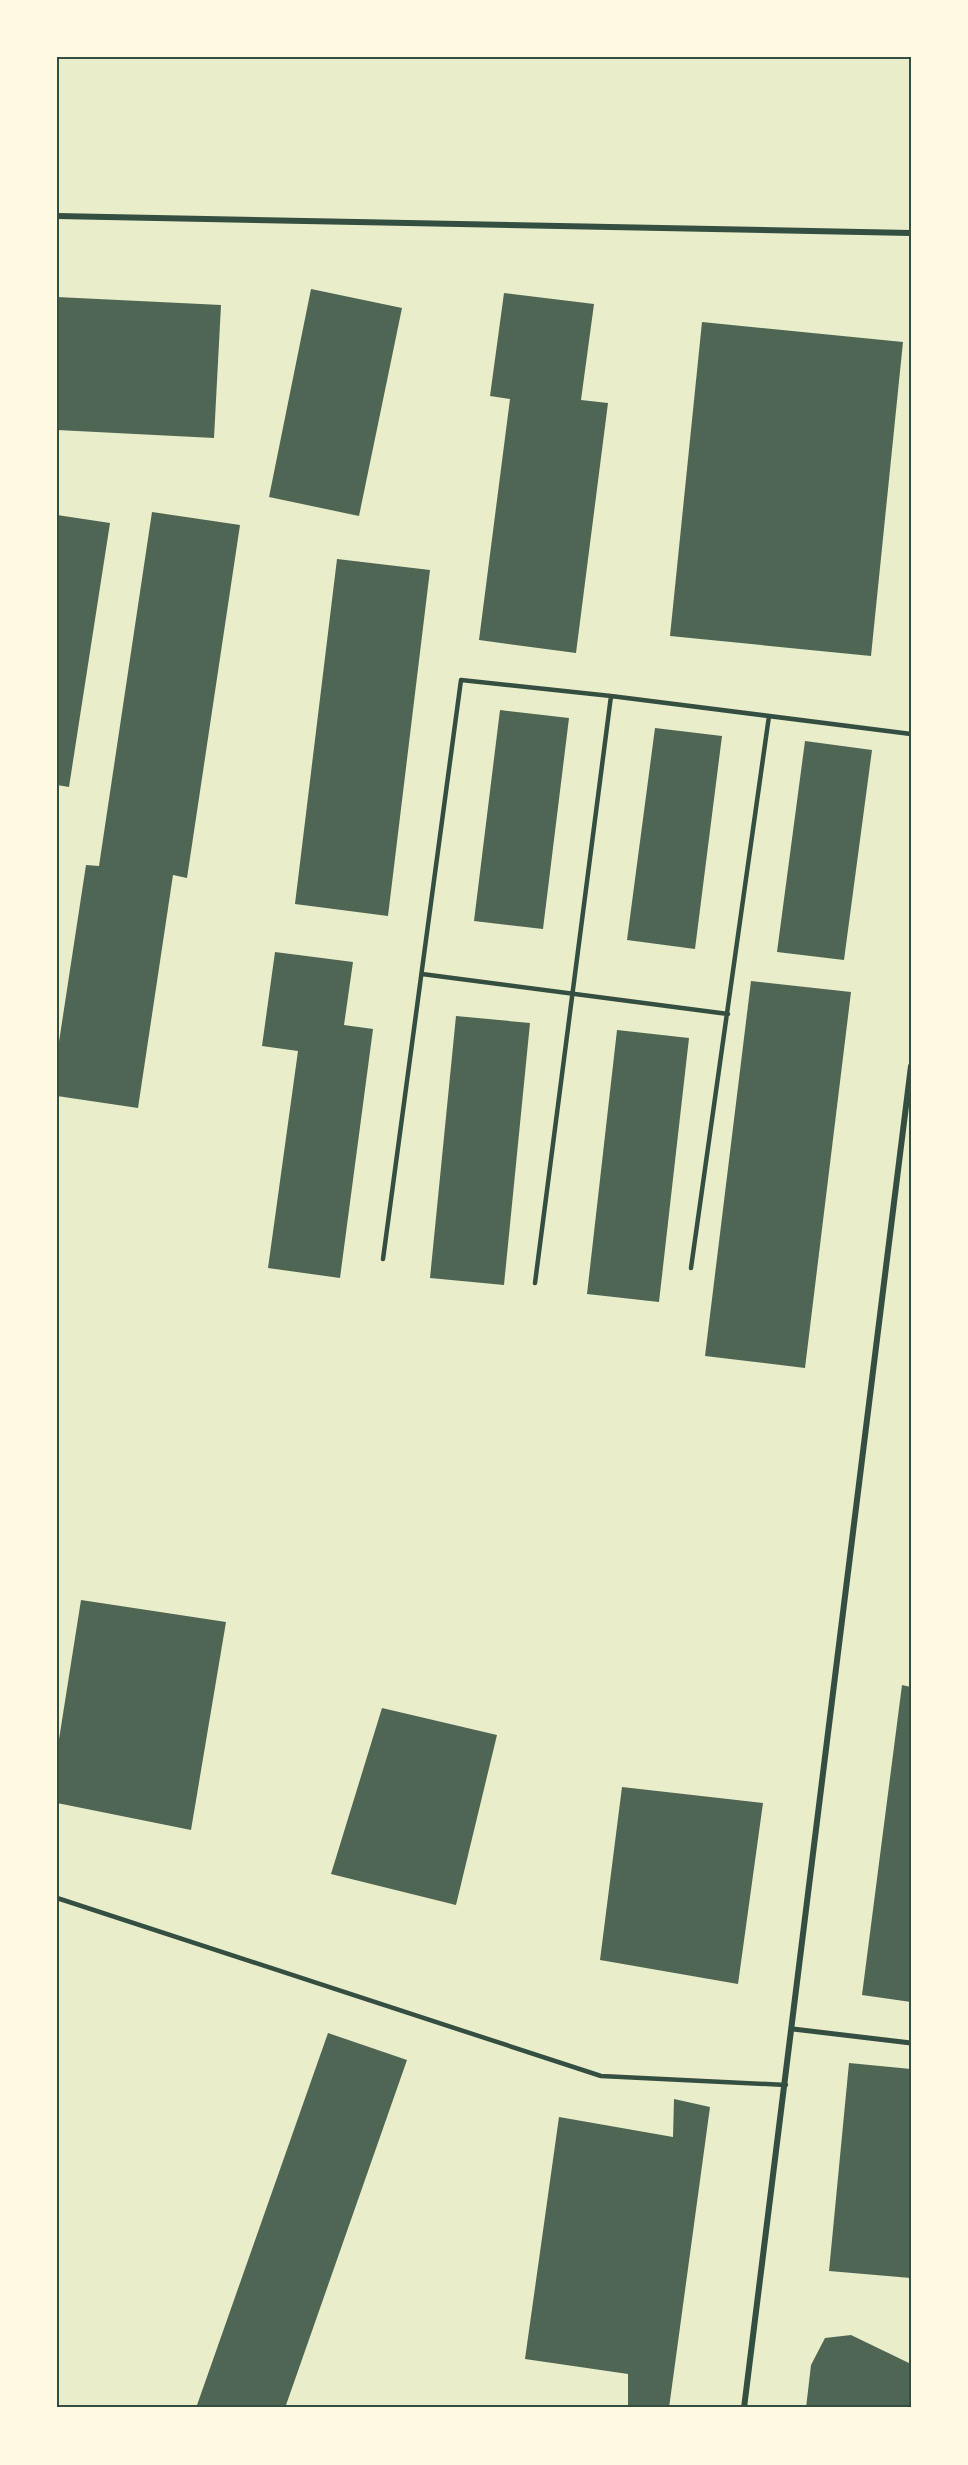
<svg xmlns="http://www.w3.org/2000/svg" width="968" height="2465" viewBox="0 0 968 2465" font-family="Poppins,sans-serif">
<rect width="100%" height="100%" fill="#e9edc9"/>
<path fill="#4f6655" d="M311 289 402 308 359 516 269 497Z
M504 293 594 304 581 400 608 403 576 653 479 640 510 399 490 396Z
M57 297 221 305 214 438 57 430Z
M702 322 903 342 871 656 670 636Z
M152 512 240 525 187 878 173 875 138 1108 57 1096V1055L86 865 99 866Z
M57 515 110 523 69 787 57 785Z
M337 559 430 570 388 916 295 904Z
M500 710 569 718 543 929 474 921Z
M655 728 722 736 695 949 627 940Z
M805 741 872 750 844 960 777 952Z
M275 952 353 962 344 1025 373 1029 340 1278 268 1268 298 1051 262 1046Z
M751 981 851 992 805 1368 705 1356Z
M456 1016 530 1023 504 1285 430 1278Z
M617 1030 689 1038 659 1302 587 1294Z
M81 1600 226 1622 191 1830 57 1803V1752Z
M902 1685 911 1687V2002L862 1995Z
M382 1708 497 1735 456 1905 331 1874Z
M622 1787 763 1803 738 1984 600 1960Z
M328 2033 407 2060 285 2408H196Z
M849 2063 911 2069V2278L829 2271Z
M674 2099 710 2107 669 2408H628V2374L525 2359 559 2117 673 2137Z
M851 2335 911 2364V2408H806L811 2365 825 2338Z"/>
<g fill="none" stroke-linecap="round" stroke-linejoin="round">
<path stroke="#344e41" stroke-width="4.5" d="M422 974 728 1014
M383 1259 461 680 611 696 911 734
M691 1268 769 716
M535 1283 611 696
M57 1898 601 2076 786 2085"/>
<path stroke="#344e41" stroke-width="5" d="M793 2029 911 2043"/>
<path stroke="#344e41" stroke-width="6" d="M57 216 911 233
M744 2408 911 1066"/>
</g>
<rect width="968" height="2465" fill="none" stroke="#fefae0" stroke-width="117"/>
<rect x="58" y="58" width="852" height="2348" fill="none" stroke="#344e41" stroke-width="2"/>
</svg>
